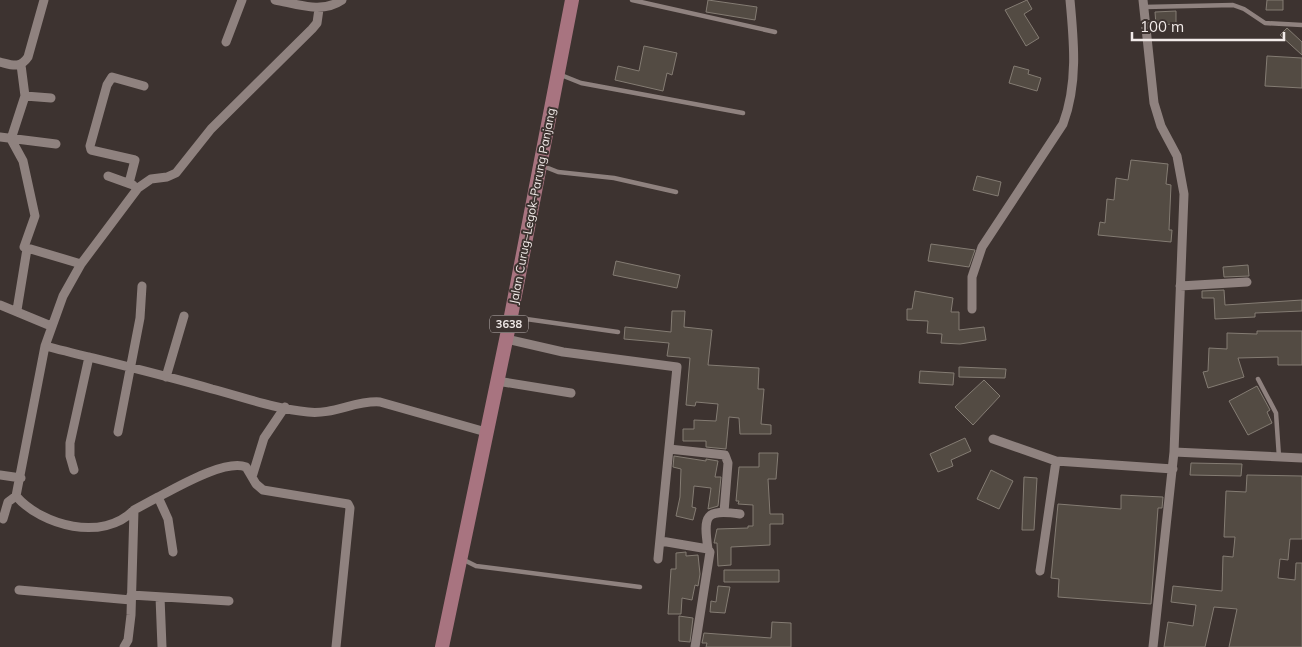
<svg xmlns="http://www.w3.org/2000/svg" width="1302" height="647" viewBox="0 0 1302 647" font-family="Mulish,sans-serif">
<rect width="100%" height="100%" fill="#3d3330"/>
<path fill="#534b43" stroke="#847c73" d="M708 0 757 7 755 20 706 12Z
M1027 0 1032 9 1024 14 1039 38 1026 46 1005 10Z
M1267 0H1283V10H1266Z
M1176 11V24L1156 25 1155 12Z
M1287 28 1302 42V55L1280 35Z
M644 46 677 53 672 75 667 73 663 91 615 80 618 66 639 71Z
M1267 56 1302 58V88L1265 86Z
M1014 66 1029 70 1028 74 1041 78 1037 91 1009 83Z
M1131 160 1168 164 1166 184 1171 185 1169 230H1172L1171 242 1098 235 1100 222 1105 223 1107 199 1114 200 1116 178 1128 180Z
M977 176 1001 182 998 196 973 190Z
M931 244 975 250 969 267 928 261Z
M616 261 680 275 677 288 613 275Z
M1248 265 1249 276 1224 277 1223 267Z
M1224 290 1225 305 1302 300V311L1255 313V317L1215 319 1214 298H1202V291Z
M915 291 953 298 951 312H959V330L984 327 986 340 960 344 941 343 942 334 927 333 928 321 907 320V309H912Z
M672 311H685L684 327 712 330 708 365 759 368 758 389H764L761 424 771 425V434H740L739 418 729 417 726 449 706 447V441H683V429H694V420L716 421 718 404 696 402 695 406 686 405 690 358 667 356 669 343 624 339 625 327 671 332Z
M1257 331H1302V365H1278V357L1238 358 1244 377 1208 388 1203 372 1208 371 1209 348 1227 349V333L1257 334Z
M959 367 1006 369 1005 378 959 377Z
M920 371 954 373 953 385 919 383Z
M984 380 1000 396 973 425 955 407Z
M1257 386 1270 410 1267 412 1272 423 1248 435 1229 401Z
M965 438 971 451 951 460 953 466 938 472 930 454Z
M759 453H778L776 479H768L770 514H783V524H770V545L731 547V565L718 566 717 543H714L717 529 748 528V526H753V505L738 504 739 501H736L739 467H759Z
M674 456 706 461V459L718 461 715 477H721L718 506 708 509 711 488 694 486 692 507 696 508 693 520 676 516 680 497 681 469 673 467Z
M1191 463 1242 464 1241 476 1190 475Z
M991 470 1013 481 999 509 977 499Z
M1247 475 1302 476V539H1290L1288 560 1280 559 1278 578 1295 580 1296 563H1302V647H1229L1237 609 1214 607 1205 647H1164L1168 622 1193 626 1196 605 1171 602 1173 586 1222 591 1223 556 1233 557 1235 537H1224L1226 491 1246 492Z
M1024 477 1037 478 1034 530H1022Z
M1121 495 1163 497 1162 508H1158L1151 604 1058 597 1059 579 1051 578 1058 504 1121 509Z
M686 552V556L698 555 700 574 698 586 695 585 692 600 682 598 681 614H668L671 569H676V553Z
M724 570H779V582H724Z
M718 586 730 587 725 613 710 612 711 601 716 602Z
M679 616 693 618 690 642 679 641Z
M772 622 791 623V647H706L707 643H702L704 633 771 638Z"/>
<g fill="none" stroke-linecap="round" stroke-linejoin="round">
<path stroke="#8f827f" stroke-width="4.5" d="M632 0 775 32
M1144 7 1233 5 1244 9 1265 23 1302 25
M561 75 581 83 743 113
M543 166 558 172 614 178 676 192
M512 317 618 332
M1258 379 1276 413 1279 457
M462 559 476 566 640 587"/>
<path stroke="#8f827f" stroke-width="9" d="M275 0C297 4 322 14 342 0
M1143 0 1154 103 1161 126 1177 156 1184 194 1174 452 1153 647
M226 42 242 0
M0 62C12 65 20 69 28 57L44 0
M21 65 25 96 11 139 23 161 35 216 24 247 81 264
M25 96 51 98
M0 137 56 144
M108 176 133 185
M129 183 135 160 91 150 90 146 107 85 112 77 144 86
M1180 286 1247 282
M0 305 51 326
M972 309V277L982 247 1063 124C1078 84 1074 42 1070 0
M17 310 27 249
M506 339 563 352 677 367 658 559
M45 346C100 360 156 373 212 389 243 397 275 409 308 412 333 415 356 400 380 402L486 432
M166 377 184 316
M497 381 571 393
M118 432 140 318 142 286
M993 439 1056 461 1173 469
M669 449 725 455 728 463 724 512
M1174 452 1302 458
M74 470 70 456V443L89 357
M0 475 21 478
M252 477 264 438 285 407
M158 497C178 487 225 459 246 467L256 484 263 490 348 504 350 508 336 647
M134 510 158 497 168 519 173 552
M3 519 8 502 16 496
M661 541 708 549 710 552 695 647
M708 549C703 515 705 509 740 514
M1040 571 1056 461
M19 590 131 600
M131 595 229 601
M160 597 162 647
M124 647 128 640 131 615 134 510C103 542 42 526 16 496L45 346 63 296 81 264 138 188 151 179 167 177 176 173 211 129 312 29 317 23 319 9"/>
<path stroke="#a87480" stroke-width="14" d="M442 647 511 316 572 0"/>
</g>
<g text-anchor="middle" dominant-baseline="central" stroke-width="4" stroke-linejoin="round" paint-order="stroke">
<rect fill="#3d3330" stroke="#bcb4b2" stroke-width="1" x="490" y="315.5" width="38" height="17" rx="4"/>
<g font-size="11" font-weight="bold" fill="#f2ebe9">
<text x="509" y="324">3638</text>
</g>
<g font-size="12" fill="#f2ebe9" stroke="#3d3330">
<text transform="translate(532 206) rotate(-79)">Jalan Curug–Legok–Parung Panjang</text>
</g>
</g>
<path d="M1132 32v8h152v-8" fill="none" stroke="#f2ebe9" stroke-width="2.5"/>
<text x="1140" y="32" font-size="15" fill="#f2ebe9" stroke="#3d3330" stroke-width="4" paint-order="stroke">100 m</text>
</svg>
